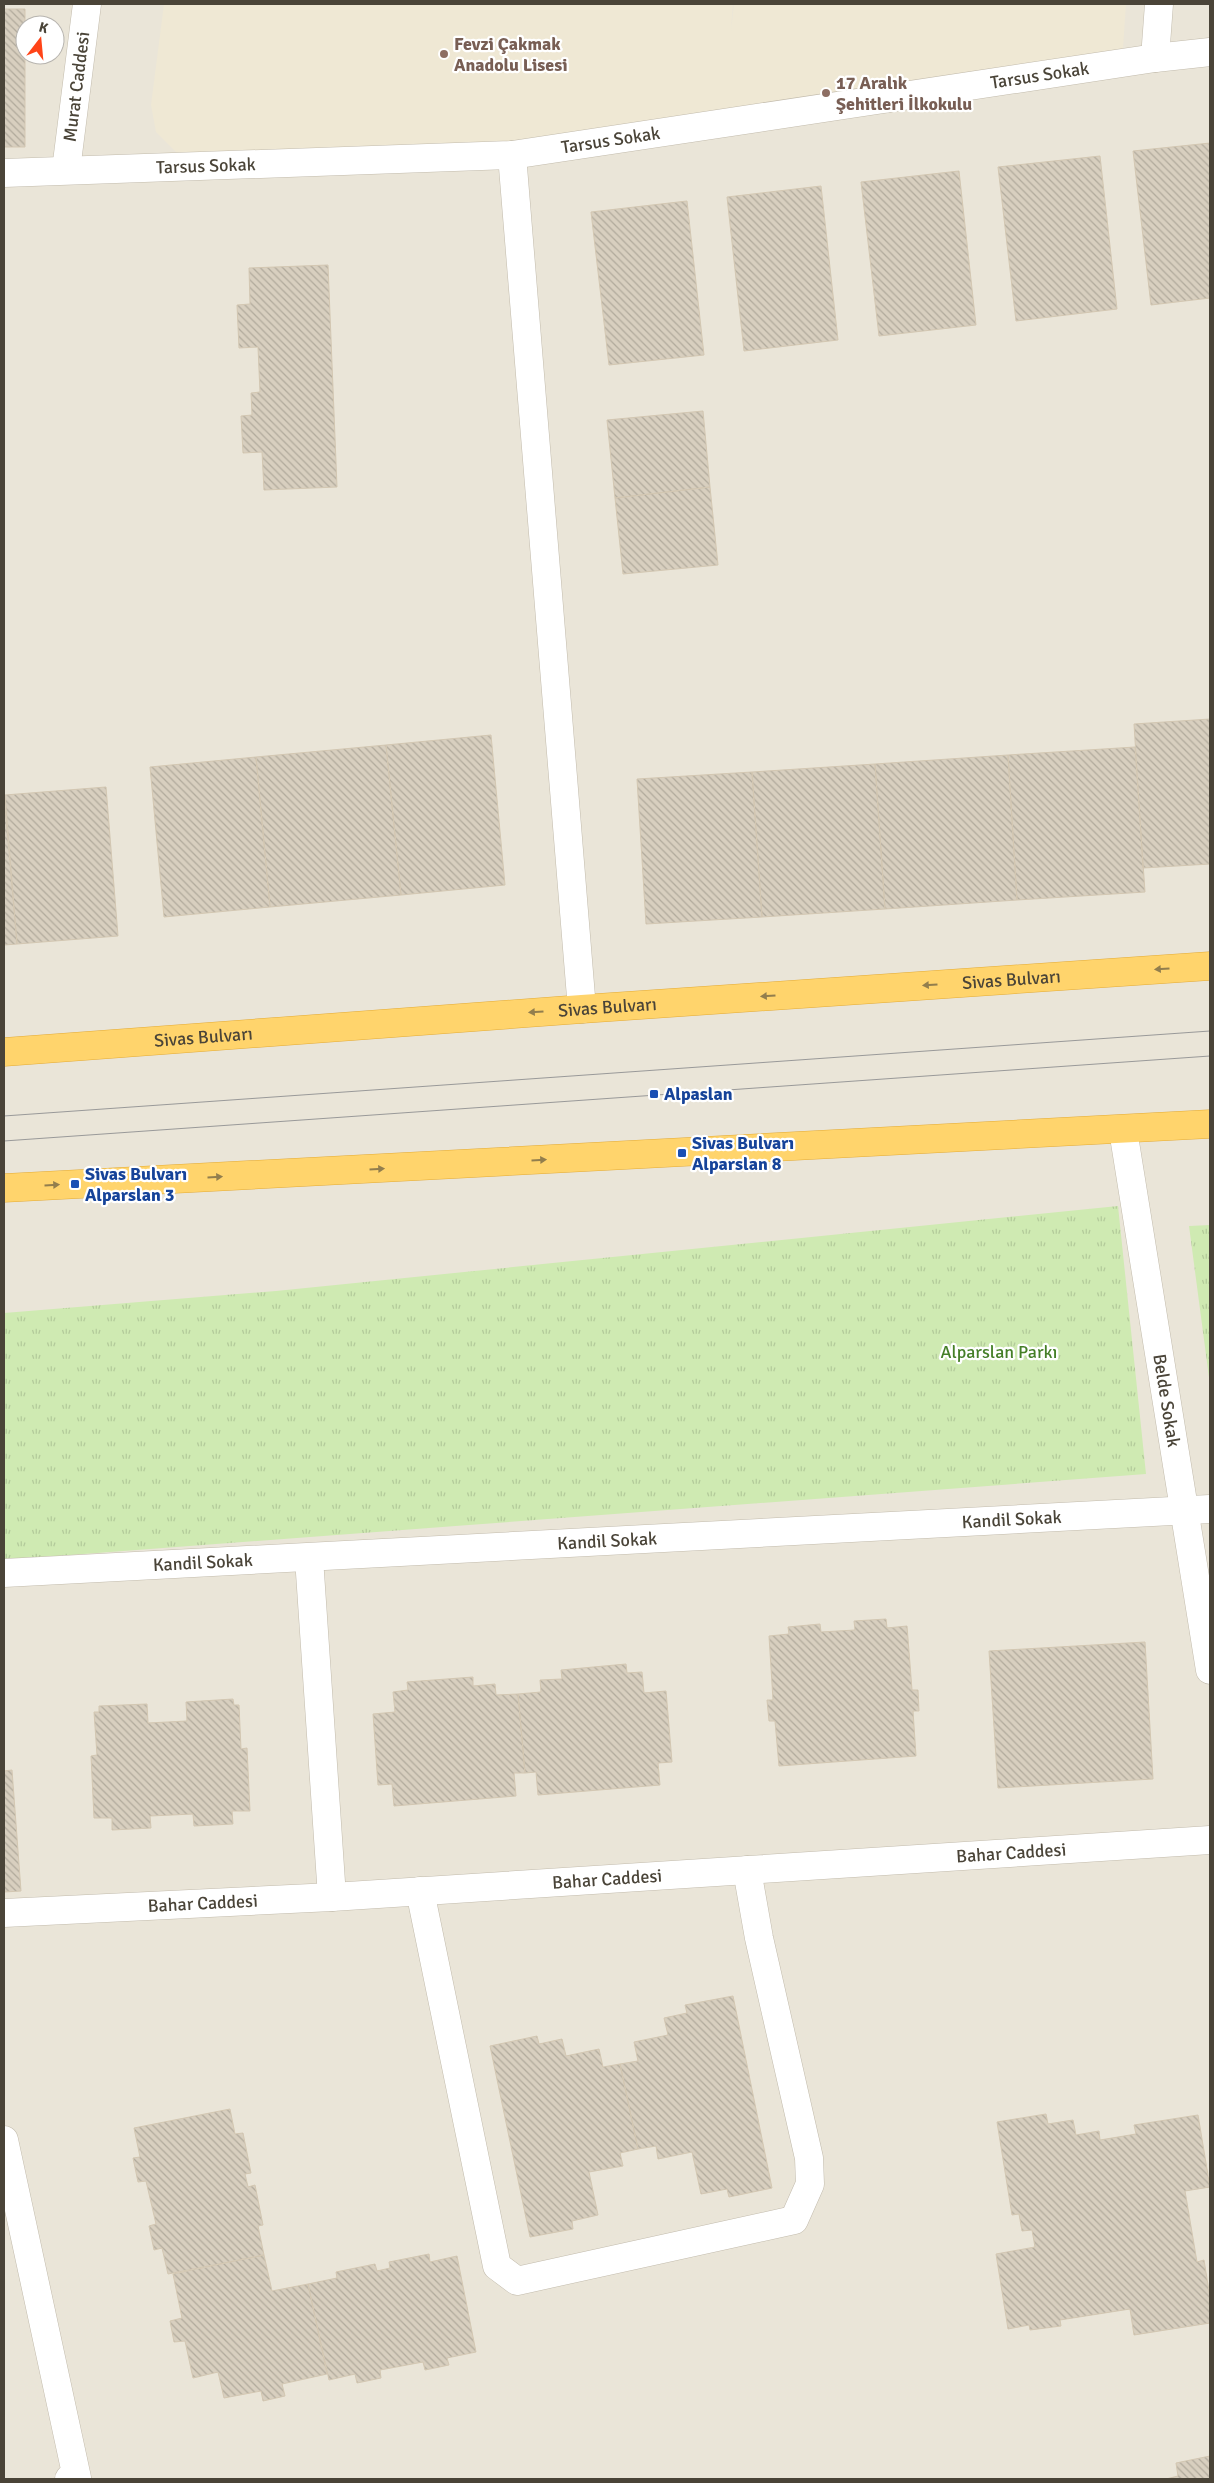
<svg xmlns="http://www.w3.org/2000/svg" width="1214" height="2483" viewBox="0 0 1214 2483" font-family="Signika,sans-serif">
<defs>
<pattern id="park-tufts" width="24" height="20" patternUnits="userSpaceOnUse" patternTransform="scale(1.25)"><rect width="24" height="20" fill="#cfeab2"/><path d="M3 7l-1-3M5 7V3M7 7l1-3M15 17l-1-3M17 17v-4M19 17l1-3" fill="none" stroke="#b3ca9a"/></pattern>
<pattern id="building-back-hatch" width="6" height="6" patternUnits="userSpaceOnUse" patternTransform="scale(1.25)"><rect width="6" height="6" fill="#d8cfbf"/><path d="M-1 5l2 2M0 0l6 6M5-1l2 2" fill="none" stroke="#b1aa9c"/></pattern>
</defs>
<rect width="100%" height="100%" fill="#f5f3ea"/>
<path fill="#eae5d8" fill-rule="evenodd" d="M4 4H1210V2479H4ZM25 25H55V55H25Z"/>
<path fill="#efe8d4" d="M164 4H733L731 31 734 4H1126L1122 63 725 123 218 176 184 160 156 132 151 105Z"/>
<path fill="url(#park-tufts)" d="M1118 1206 1146 1474 4 1560V1313L276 1291Z
M1210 1225V1385L1189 1226Z"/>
<path fill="url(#building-back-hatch)" stroke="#d3c7b2" d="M4 9H25V147H4Z
M1210 143V298L1151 305 1133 151Z
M1100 156 1117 309 1016 321 998 167Z
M959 171 976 325 879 336 861 182Z
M821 186 838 340 744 351 727 197Z
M687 201 704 355 609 365 591 212Z
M328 265 337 487 264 490 262 452 243 453 241 416 252 415 251 393 260 392 258 347 239 348 237 305 250 304 249 268Z
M703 411 710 487 615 498 607 420Z
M710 487 718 565 623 574 615 498Z
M1210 719V864L1143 868 1134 724Z
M491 735 505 885 401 895 386 745Z
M386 745 401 895 270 907 256 757Z
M1135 747 1145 892 1017 900 1008 755Z
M1008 755 1017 900 885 909 875 764Z
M256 757 270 907 164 917 150 767Z
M875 764 885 909 762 917 752 772Z
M752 772 762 917 646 924 637 779Z
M106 787 118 936 17 944 5 795Z
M4 795 17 944 4 945Z
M886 1619 887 1628 907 1626 912 1690H918L919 1711H913L916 1756 779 1766 775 1721H769L767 1700H773L769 1636 789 1634 788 1627 820 1624 821 1632 855 1630 854 1621Z
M1145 1642 1153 1779 998 1788 989 1651Z
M626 1664 627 1673 642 1672 644 1693 666 1691 672 1762 658 1763 660 1785 538 1795 536 1772 525 1773 518 1694 541 1692 540 1680 562 1679 561 1670Z
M473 1677V1686L495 1684 496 1695 518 1694 525 1773H514L516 1796 394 1806 392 1784 378 1785 373 1714 395 1712 393 1692 408 1690 407 1682Z
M233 1699 234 1705H239L241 1749 247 1748 250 1811H232L233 1824 194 1826 193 1814 150 1816 151 1828 112 1830V1818H94L91 1756 97 1755 94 1712H99V1706L147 1704 148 1723 187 1721 186 1702Z
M12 1770 21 1891 4 1892V1771Z
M733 1996 772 2188 729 2197 727 2189 701 2194 692 2152 658 2159 656 2146 638 2149 620 2064 638 2061 634 2042 668 2035 664 2018 687 2013 685 2005Z
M537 2036 539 2044 562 2039 566 2056 599 2049 603 2067 620 2064 638 2149 620 2153 623 2166 589 2172 598 2215 572 2221 573 2229 530 2237 490 2046Z
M230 2109 235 2134 243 2133 251 2173 245 2174 248 2187 255 2185 263 2225 258 2226 264 2255 168 2274 162 2248 154 2250 149 2226 156 2224 146 2181 138 2182 133 2158 140 2157 134 2128Z
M1046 2114 1048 2124 1073 2120 1076 2135 1099 2131 1100 2140 1136 2134 1134 2125 1198 2115 1210 2187 1185 2191 1197 2262 1204 2260 1210 2297V2323L1134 2335 1130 2309 1060 2320 1061 2326 1030 2330 1029 2325 1008 2329 996 2254 1035 2247 1032 2230 1022 2231 1019 2214 1012 2215 997 2122Z
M429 2254 430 2262 457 2256 476 2352 447 2358 449 2365 425 2370 423 2362 380 2370 381 2378 357 2383 355 2374 329 2380 308 2284 337 2278 336 2272 375 2264 377 2271 390 2268 389 2262Z
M264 2255 272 2291 308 2284 327 2374 282 2384 285 2396 263 2401 261 2391 224 2398 218 2372 193 2378 185 2341 174 2342 170 2321 182 2318 173 2274Z
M1210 2456V2479H1166L1178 2476 1176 2463Z"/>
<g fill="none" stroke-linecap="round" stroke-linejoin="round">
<defs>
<g id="minor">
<path d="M1155 58 1159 4"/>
<path d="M512 155 582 1009"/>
<path id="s1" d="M66 170 87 4"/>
<path id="s2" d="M4 173 512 155 1155 58 1210 52"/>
<path id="s3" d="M1123 1130 1210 1670"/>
<path d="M309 1558 332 1897"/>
<path id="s4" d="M4 1573 1210 1509"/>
<path d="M420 1891 497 2266 517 2281 794 2220 810 2184 809 2158 759 1938 747 1870"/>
<path id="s5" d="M4 1913 332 1897 1210 1840"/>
<path d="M4 2140 77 2478 69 2479"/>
</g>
<g id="highway">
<path id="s6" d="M4 1052 582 1009 1210 966"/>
<path d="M4 1188 1210 1124"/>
</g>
</defs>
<use href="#minor" stroke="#c2bbac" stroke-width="29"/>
<use href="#highway" stroke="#e3ab37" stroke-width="29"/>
<use href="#minor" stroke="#fff" stroke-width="28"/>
<use href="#highway" stroke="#ffd46c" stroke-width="28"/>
<path stroke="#999" stroke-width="1" d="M4 1116 1210 1031
M4 1141 1210 1056"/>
</g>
<defs><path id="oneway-solid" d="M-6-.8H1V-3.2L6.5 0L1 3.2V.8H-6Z" transform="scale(1.25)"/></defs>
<g fill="#927e4d">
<use href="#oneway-solid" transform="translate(1162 969) rotate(176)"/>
<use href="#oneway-solid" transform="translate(930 985) rotate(176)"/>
<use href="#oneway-solid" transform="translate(768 996) rotate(176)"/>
<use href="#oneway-solid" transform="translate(536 1012) rotate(176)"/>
<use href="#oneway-solid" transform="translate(539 1160) rotate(-3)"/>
<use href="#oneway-solid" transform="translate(377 1169) rotate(-3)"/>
<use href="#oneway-solid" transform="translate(215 1177) rotate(-3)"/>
<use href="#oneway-solid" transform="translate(52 1185) rotate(-3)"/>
</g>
<g fill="#8d6e63" stroke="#fff" stroke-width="2">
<circle cx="444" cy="54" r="5"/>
<circle cx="826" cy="93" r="5"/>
</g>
<g fill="#1a4fb4" stroke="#fff" stroke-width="2">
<rect x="649" y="1089" width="10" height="10" rx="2.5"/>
<rect x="677" y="1148" width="10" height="10" rx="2.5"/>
<rect x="70" y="1179" width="10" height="10" rx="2.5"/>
</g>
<g text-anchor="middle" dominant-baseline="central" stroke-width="4.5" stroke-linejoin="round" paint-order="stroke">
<g font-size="18" font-weight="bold" fill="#785e54" stroke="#fff" text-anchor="start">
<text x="454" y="44">Fevzi Çakmak<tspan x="454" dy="21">Anadolu Lisesi</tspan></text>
<text x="836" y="83">17 Aralık<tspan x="836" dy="21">Şehitleri İlkokulu</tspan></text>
</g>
<g font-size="18" fill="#4a4438" stroke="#fff">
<text stroke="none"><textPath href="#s2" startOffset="1042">Tarsus Sokak</textPath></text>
<text stroke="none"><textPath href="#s1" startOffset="84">Murat Caddesi</textPath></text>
<text stroke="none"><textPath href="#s2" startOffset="608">Tarsus Sokak</textPath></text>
<text stroke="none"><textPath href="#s2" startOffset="202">Tarsus Sokak</textPath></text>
<text stroke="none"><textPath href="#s6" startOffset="1010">Sivas Bulvarı</textPath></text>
<text stroke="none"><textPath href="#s6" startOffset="605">Sivas Bulvarı</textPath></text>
<text stroke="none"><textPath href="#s6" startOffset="200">Sivas Bulvarı</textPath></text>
<text stroke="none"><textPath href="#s3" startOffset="274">Belde Sokak</textPath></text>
<text stroke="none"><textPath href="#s4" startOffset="1009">Kandil Sokak</textPath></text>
<text stroke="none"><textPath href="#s4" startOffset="604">Kandil Sokak</textPath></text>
<text stroke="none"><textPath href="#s4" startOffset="199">Kandil Sokak</textPath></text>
<text stroke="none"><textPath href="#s5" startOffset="1009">Bahar Caddesi</textPath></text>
<text stroke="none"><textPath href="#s5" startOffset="604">Bahar Caddesi</textPath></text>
<text stroke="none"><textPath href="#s5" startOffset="199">Bahar Caddesi</textPath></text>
</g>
<g font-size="18" font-weight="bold" fill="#164399" stroke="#fff" text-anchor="start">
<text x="664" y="1094">Alpaslan</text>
<text x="692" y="1143">Sivas Bulvarı<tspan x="692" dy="21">Alparslan 8</tspan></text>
<text x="85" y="1174">Sivas Bulvarı<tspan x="85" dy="21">Alparslan 3</tspan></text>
</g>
<g font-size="18" fill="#457f28" stroke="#fff">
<text x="999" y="1352">Alparslan Parkı</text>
</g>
</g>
<rect width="1214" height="2483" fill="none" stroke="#4a4438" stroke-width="10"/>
<g transform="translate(40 40) rotate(16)"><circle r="24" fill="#ffffff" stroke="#b7b4af"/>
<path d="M0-4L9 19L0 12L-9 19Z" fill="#ff4418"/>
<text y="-8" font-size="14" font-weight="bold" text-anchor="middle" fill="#4a4438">K</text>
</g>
</svg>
